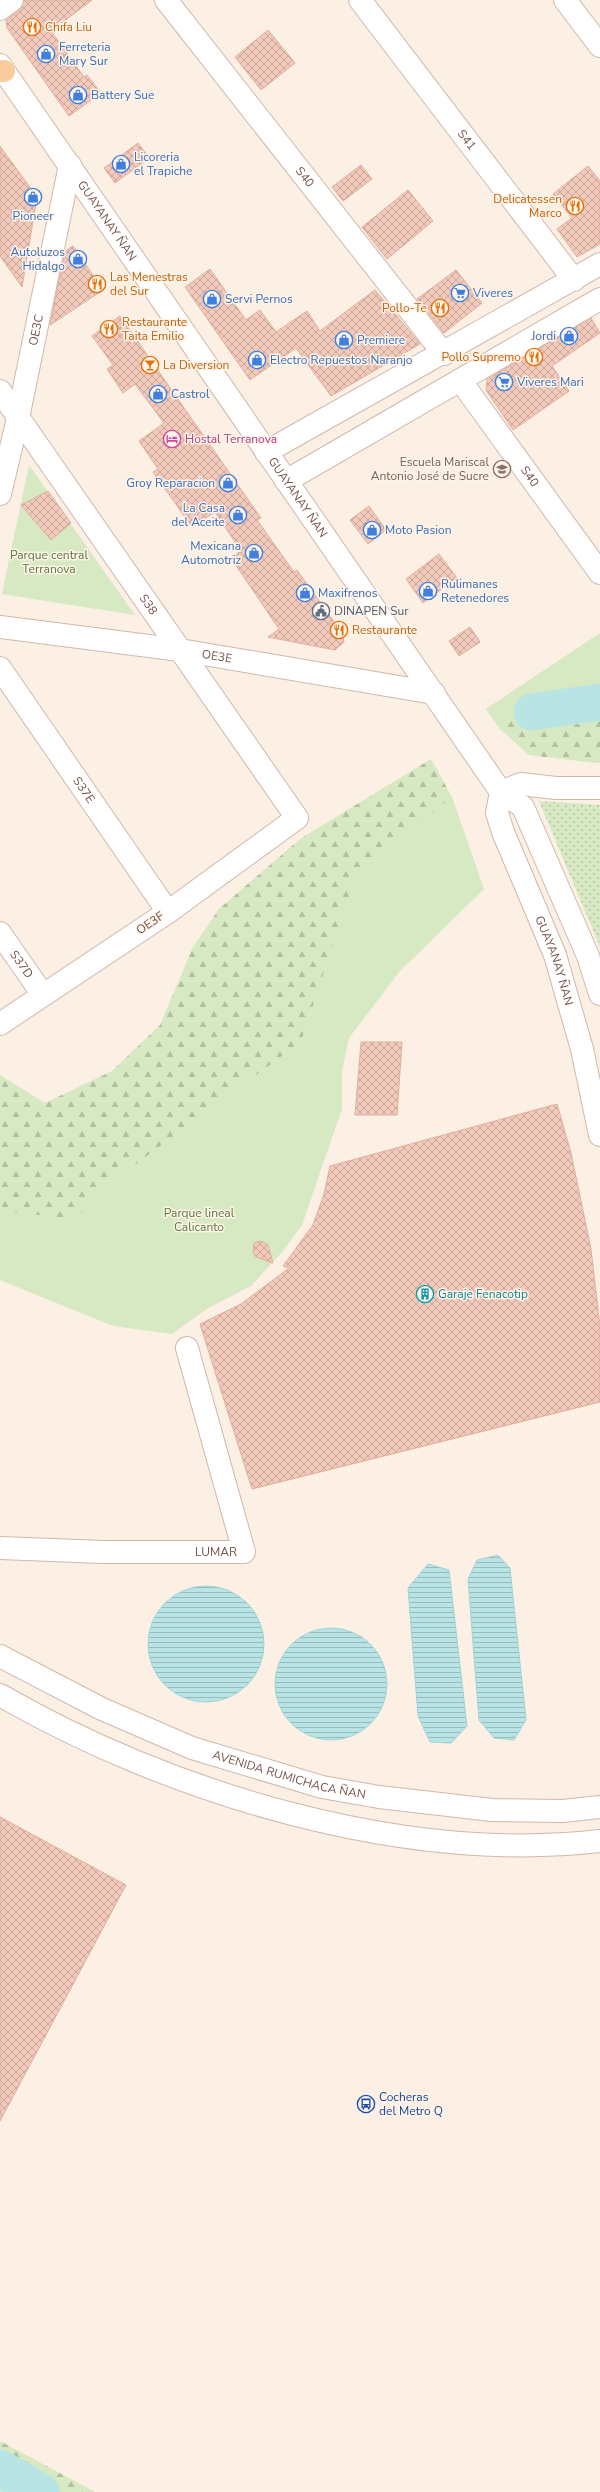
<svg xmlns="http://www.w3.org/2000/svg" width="600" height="2492" viewBox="0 0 600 2492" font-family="'Nunito Sans',sans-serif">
<defs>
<pattern id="grass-dots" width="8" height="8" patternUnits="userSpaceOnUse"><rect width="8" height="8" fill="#d6e9c2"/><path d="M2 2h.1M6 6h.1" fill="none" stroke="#b2bfa0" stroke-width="1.8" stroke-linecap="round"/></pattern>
<pattern id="forest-firs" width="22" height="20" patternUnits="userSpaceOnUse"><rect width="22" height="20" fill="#d6e9c2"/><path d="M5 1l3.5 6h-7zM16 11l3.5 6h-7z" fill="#b2bfa0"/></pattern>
<pattern id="water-rules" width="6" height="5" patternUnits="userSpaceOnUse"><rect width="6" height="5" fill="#b8e4e5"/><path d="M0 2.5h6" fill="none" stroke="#9abbbc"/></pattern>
<pattern id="building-cross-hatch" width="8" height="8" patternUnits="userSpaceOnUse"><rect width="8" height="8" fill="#f1cabb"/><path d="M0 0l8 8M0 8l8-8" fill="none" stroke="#c8a79a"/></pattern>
</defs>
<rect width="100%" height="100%" fill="#fcefe3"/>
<path fill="url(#grass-dots)" d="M539 801 600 805V947Z"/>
<path fill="url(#forest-firs)" d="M600 651V762L596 763 529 755 500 729 486 709 533 682Z
M431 759 452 797 354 882 301 1042 120 1176 75 1219 0 1212V1075L45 1103 112 1071 160 1025 193 947 219 909 300 839Z
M0 2441 95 2492H0Z"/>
<path fill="#d6e9c2" d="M29 465 135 615 2 594Z
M600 633V691L529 703 500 729 486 709Z
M452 797 484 889 400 971 349 1038 342 1071V1109L302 1225 283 1251 251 1286 208 1308 172 1334 113 1326 0 1280V1211L75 1219 120 1176 301 1042 354 882Z"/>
<path fill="url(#water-rules)" stroke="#9ed5d7" d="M498 1555 510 1568 526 1720 514 1740 494 1738 479 1720 468 1579 477 1560Z
M428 1564 449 1570 467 1726 451 1743 430 1742 418 1716 408 1588Z
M148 1644a58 58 0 1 1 116 0a58 58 0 1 1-116 0Z
M275 1684a56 56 0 1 1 112 0a56 56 0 1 1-112 0Z"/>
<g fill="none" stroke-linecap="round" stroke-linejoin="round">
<path stroke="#b8e4e5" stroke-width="37" d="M532 712 600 702
M0 2468 41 2492"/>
</g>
<path fill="url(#building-cross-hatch)" stroke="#e4ae9b" d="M24 0H92L51 31 84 77 87 75 101 93 69 116 7 28 6 20 20 10Z
M268 30 295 63 261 90 235 57Z
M138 143 149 158 115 183 104 168Z
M0 146 37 197 22 287 0 256Z
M361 165 372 179 343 201 332 187Z
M588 166 600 181V244L577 257 557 229 572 218 553 194Z
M408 190 433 221 387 259 362 227Z
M73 246 103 290 50 325 65 251Z
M210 269 246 320 260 310 276 332 307 311 320 331 375 290 420 344 331 396 296 348 250 380 185 287Z
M456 270 482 303 444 333 417 299Z
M120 316 261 518 257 520 294 572 297 570 342 633 344 642 335 650 268 637 279 629 231 558 241 551 215 512 192 527 153 472 158 469 139 441 164 423 135 384 123 393 107 369 113 365 92 336Z
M591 318 600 333 552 366 569 391 513 430 486 390 487 379Z
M48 491 71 523 51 540 21 505Z
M369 506 386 530 368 544 350 520Z
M439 554 457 578 423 603 406 579Z
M470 627 480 642 459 656 449 641Z
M361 1042H402L397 1115H355Z
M557 1104 571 1153 591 1249 600 1326V1402L252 1489 200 1324 241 1304 289 1268 283 1266 313 1225 324 1194 330 1166Z
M261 1241 268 1245 273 1263 256 1257 253 1253 254 1243Z
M0 1817 126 1885 0 2121Z"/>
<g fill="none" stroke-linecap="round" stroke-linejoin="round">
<defs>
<g id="street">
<path id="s1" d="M166 0 444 354"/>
<path id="s2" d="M360 0 574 280"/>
<path d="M565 0 600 46"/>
<path id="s3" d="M460 380 600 573"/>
<path id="s4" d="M0 391 297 818 168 912 0 1024"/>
<path d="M266 452 600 264"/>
<path d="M286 481 600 299"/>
<path id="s5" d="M0 494 18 418 70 165"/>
<path id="s6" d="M0 627 180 650 434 693"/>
<path id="s7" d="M0 668 168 912"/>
<path id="s8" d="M0 933 43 995"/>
<path id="s9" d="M0 1548 103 1552H244L187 1348"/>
</g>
<g id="secondary">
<path d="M0 9 12 0"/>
<path id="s10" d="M0 65 501 792 523 807 588 956 600 994"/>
<path id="s11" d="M501 792 497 813 503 832 555 955 582 1049 600 1135"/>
<path d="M501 792 521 784 556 788H600"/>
<path id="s12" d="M0 1656 102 1709 192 1748 322 1787 379 1797 492 1810 563 1811 600 1807"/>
<path d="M0 1695C170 1793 403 1864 600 1841"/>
</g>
<path id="primary" d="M0 71H4"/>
</defs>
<use href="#street" stroke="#cfb8ad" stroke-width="24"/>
<use href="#secondary" stroke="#d2b7aa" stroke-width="24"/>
<use href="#primary" stroke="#d8cfcc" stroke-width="24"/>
<use href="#street" stroke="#fff" stroke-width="22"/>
<use href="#secondary" stroke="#fff" stroke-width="22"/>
<use href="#primary" stroke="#fbcc9b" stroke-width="22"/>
</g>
<defs>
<symbol id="restaurant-ring" viewBox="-11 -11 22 22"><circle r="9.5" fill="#fff4e9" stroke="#e8710a" stroke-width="1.5"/><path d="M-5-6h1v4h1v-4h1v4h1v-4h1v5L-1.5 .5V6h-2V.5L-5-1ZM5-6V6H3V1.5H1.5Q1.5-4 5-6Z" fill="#e8710a"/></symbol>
<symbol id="shop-ring" viewBox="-11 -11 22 22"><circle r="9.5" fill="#fff4e9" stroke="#3f7fe0" stroke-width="1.5"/><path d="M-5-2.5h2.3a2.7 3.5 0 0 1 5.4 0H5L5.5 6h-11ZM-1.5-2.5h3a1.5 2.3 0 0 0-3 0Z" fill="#3f7fe0"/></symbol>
<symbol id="supermarket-ring" viewBox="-11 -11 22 22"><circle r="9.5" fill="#fff4e9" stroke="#3f7fe0" stroke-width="1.5"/><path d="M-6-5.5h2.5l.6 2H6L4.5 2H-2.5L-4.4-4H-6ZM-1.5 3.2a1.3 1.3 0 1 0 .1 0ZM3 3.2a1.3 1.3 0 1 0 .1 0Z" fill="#3f7fe0"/></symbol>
<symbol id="bar-ring" viewBox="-11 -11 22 22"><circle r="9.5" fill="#fff4e9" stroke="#e8710a" stroke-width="1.5"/><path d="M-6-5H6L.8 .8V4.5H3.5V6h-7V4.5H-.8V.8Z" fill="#e8710a"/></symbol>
<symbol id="hotel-ring" viewBox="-11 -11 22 22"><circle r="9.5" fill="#fff4e9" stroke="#d1479c" stroke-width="1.5"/><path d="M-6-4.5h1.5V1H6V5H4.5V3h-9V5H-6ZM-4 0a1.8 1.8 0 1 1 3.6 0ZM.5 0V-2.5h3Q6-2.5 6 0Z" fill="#d1479c"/></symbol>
<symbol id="school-ring" viewBox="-11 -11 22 22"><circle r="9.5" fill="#fff4e9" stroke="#8d6e63" stroke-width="1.5"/><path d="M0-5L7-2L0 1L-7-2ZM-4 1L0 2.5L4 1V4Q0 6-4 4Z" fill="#8d6e63"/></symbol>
<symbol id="civic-ring" viewBox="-11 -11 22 22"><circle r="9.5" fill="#fff4e9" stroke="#5c6f8a" stroke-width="1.5"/><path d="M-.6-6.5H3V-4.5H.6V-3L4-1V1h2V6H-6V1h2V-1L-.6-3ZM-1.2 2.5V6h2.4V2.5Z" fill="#5c6f8a"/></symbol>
<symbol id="building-ring" viewBox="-11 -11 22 22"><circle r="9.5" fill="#fff4e9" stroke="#0f9aa8" stroke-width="1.5"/><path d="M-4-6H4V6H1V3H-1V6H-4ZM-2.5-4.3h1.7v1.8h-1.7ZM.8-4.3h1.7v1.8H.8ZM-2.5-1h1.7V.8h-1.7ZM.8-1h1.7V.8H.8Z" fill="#0f9aa8"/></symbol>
<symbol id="bus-ring" viewBox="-11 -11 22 22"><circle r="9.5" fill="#fff4e9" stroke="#1a4fb4" stroke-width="1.5"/><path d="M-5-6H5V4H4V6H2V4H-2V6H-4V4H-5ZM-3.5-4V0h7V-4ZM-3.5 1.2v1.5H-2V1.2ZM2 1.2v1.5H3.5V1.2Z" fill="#1a4fb4"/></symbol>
</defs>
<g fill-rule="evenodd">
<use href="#restaurant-ring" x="22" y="17" width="20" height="20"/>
<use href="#shop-ring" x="36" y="44" width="20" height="20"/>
<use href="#shop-ring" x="68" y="85" width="20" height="20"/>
<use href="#shop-ring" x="111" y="154" width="20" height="20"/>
<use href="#shop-ring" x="23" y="187" width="20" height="20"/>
<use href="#restaurant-ring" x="565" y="196" width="20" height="20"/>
<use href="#shop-ring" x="68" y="249" width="20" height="20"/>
<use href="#restaurant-ring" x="87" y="274" width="20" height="20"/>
<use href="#supermarket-ring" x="450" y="283" width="20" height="20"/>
<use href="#shop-ring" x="202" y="289" width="20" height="20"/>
<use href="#restaurant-ring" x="430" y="298" width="20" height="20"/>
<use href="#restaurant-ring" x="99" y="319" width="20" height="20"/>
<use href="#shop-ring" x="559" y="326" width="20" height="20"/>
<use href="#shop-ring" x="334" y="330" width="20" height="20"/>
<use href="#restaurant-ring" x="524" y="347" width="20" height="20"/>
<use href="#shop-ring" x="247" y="350" width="20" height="20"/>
<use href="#bar-ring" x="140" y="355" width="20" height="20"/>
<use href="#supermarket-ring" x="494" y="372" width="20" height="20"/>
<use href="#shop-ring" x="148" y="384" width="20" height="20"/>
<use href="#hotel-ring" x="162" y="429" width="20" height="20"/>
<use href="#school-ring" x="492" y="459" width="20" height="20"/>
<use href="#shop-ring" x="218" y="473" width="20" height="20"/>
<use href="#shop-ring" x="228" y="505" width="20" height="20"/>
<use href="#shop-ring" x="362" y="520" width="20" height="20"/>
<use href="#shop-ring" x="244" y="543" width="20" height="20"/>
<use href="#shop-ring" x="418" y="581" width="20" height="20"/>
<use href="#shop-ring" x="295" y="583" width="20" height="20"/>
<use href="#civic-ring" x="311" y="601" width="20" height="20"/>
<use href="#restaurant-ring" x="329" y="620" width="20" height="20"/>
<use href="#building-ring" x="415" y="1284" width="20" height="20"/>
<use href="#bus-ring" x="356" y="2094" width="20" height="20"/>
</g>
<g text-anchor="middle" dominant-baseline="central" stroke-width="3" stroke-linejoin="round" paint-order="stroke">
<g font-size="12" fill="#c56008" stroke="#fff4e9" text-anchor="start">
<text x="45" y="27">Chifa Liu</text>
<text x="562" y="199" text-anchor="end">Delicatessen<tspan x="562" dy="14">Marco</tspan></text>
<text x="110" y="277">Las Menestras<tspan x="110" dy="14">del Sur</tspan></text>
<text x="427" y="308" text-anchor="end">Pollo-Te</text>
<text x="122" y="322">Restaurante<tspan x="122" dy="14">Taita Emilio</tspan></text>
<text x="521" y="357" text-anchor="end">Pollo Supremo</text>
<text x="163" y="365">La Diversion</text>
<text x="352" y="630">Restaurante</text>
</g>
<g font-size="12" fill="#366cbe" stroke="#fff4e9" text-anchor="start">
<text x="59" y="47">Ferreteria<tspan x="59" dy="14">Mary Sur</tspan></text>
<text x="91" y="95">Battery Sue</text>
<text x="134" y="157">Licoreria<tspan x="134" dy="14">el Trapiche</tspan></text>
<text x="33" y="216" text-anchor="middle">Pioneer</text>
<text x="65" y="252" text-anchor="end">Autoluzos<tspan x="65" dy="14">Hidalgo</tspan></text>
<text x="473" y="293">Viveres</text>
<text x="225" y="299">Servi Pernos</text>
<text x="556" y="336" text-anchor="end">Jordi</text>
<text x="357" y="340">Premiere</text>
<text x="270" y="360">Electro Repuestos Naranjo</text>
<text x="517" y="382">Viveres Mari</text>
<text x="171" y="394">Castrol</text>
<text x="215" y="483" text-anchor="end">Groy Reparacion</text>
<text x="225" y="508" text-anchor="end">La Casa<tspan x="225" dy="14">del Aceite</tspan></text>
<text x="385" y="530">Moto Pasion</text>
<text x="241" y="546" text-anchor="end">Mexicana<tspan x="241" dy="14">Automotriz</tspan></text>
<text x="441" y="584">Rulimanes<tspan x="441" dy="14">Retenedores</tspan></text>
<text x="318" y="593">Maxifrenos</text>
</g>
<g font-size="12" fill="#745349" stroke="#fff4e9">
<text stroke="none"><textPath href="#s2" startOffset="176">S41</textPath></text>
<text stroke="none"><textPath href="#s1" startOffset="225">S40</textPath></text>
<text stroke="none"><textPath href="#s10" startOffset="189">GUAYANAY ÑAN</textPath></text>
<text stroke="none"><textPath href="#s5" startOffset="168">OE3C</textPath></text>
<text stroke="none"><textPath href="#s3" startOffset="119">S40</textPath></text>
<text stroke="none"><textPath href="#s10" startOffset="525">GUAYANAY ÑAN</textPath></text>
<text stroke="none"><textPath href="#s4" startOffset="260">S38</textPath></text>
<text stroke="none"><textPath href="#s6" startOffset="219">OE3E</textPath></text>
<text stroke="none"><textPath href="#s7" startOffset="148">S37E</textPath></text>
<text transform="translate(150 923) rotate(-34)">OE3F</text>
<text stroke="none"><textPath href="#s11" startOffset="180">GUAYANAY ÑAN</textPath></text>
<text stroke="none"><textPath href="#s8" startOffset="38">S37D</textPath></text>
<text stroke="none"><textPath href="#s9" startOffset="216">LUMAR</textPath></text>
<text stroke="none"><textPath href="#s12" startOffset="314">AVENIDA RUMICHACA ÑAN</textPath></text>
</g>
<g font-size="12" fill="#b23c85" stroke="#fff4e9" text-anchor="start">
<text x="185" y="439">Hostal Terranova</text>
</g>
<g font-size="12" fill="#785e54" stroke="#fff4e9" text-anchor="end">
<text x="489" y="462">Escuela Mariscal<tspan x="489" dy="14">Antonio José de Sucre</tspan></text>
</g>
<g font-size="12" fill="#587942" stroke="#fff4e9">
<text x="49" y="555">Parque central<tspan x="49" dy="14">Terranova</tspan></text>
<text x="199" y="1213">Parque lineal<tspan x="199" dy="14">Calicanto</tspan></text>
</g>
<g font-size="12" fill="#4e5e75" stroke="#fff4e9" text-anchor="start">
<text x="334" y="611">DINAPEN Sur</text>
</g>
<g font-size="12" fill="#0d838f" stroke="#fff4e9" text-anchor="start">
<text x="438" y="1294">Garaje Fenacotip</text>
</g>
<g font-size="12" fill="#164399" stroke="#fff4e9" text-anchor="start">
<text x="379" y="2097">Cocheras<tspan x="379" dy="14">del Metro Q</tspan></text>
</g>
</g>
</svg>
